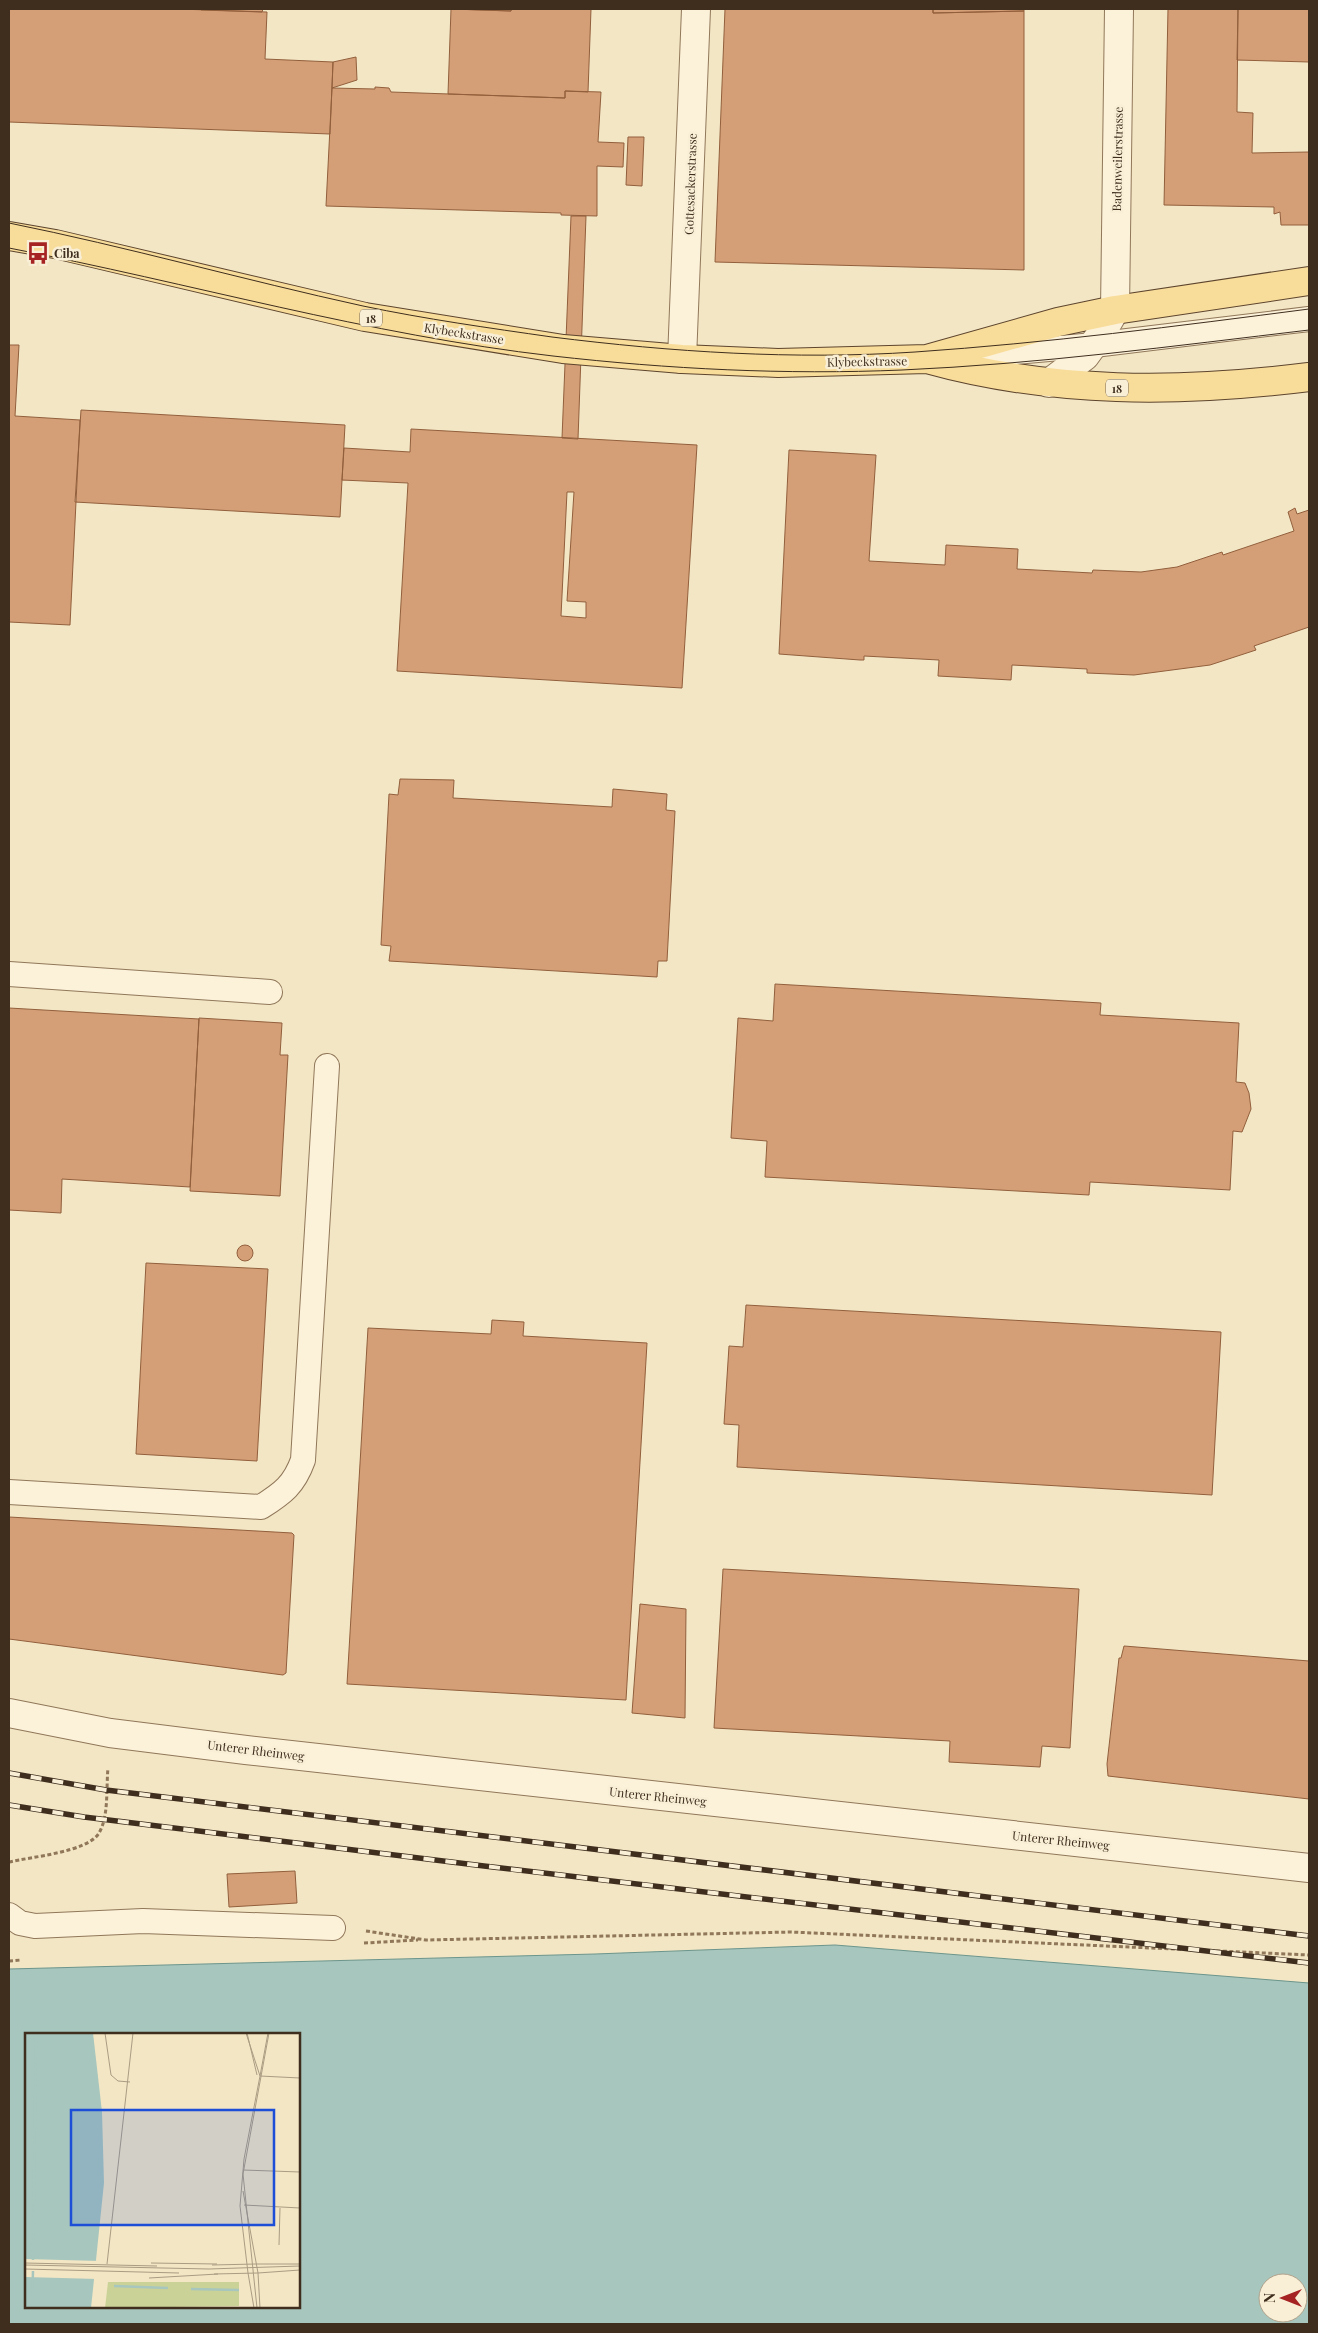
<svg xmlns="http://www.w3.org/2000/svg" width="1318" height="2333" viewBox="0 0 1318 2333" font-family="'Playfair Display',serif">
<rect width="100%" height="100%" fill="#f2e6c5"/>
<path fill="#a7c6bd" stroke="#6c958c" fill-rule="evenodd" d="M835 1945 1309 1983V2324H9V1969L595 1954ZM26 2034H299V2307H26ZM1268 2283H1298V2313H1268Z"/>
<path fill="#d49f77" stroke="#925f3c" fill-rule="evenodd" d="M9 9H178L267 12 265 59 333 62 330 134 9 122Z
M201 9H263L262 12 201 10Z
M451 9 511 11V9H591L588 92 565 91V98L448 94Z
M454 9H511V11Z
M725 9H933V13L1024 11V270L715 262Z
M933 9H1024V11L933 13Z
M1168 9H1238L1237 112 1253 113 1252 153 1309 152V225H1281L1280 212 1274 214V207L1164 205Z
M1238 9H1309V62L1237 60Z
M356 57 357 80 332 88 333 62Z
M375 87 389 88 391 92 565 98V91L601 92 598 142 624 143 623 167 597 166V216L561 215V213L326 206 332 88 375 89Z
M628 137H644L642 186 626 185Z
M571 216H586L578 439 562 438Z
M9 345H19L15 416 80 420 70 625 9 622Z
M81 410 345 425 340 517 75 502Z
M411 429 697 445 682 688 397 671 408 483 342 480 344 448 410 452ZM567 492H574L567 601 586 602V618L561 616Z
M789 450 876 455 869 561 945 565 946 545 1018 549 1017 569 1092 573 1093 570 1141 572 1177 567 1222 552 1223 555 1294 531 1288 512 1295 508 1297 514 1309 510V627L1254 646 1256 650 1210 665 1134 675 1087 673V669L1012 665 1011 680 938 676 939 660 864 656V660H860L779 654Z
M400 779 454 780 453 798 612 807 613 789 667 794 666 810 675 811 667 961H658L657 977 389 961 391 946 381 945 389 794 398 795Z
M775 984 1101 1003 1100 1015 1239 1023 1236 1082 1245 1083 1249 1093 1251 1109 1242 1132 1233 1131 1230 1190 1090 1182 1089 1195 765 1177 767 1141 731 1138 738 1018 773 1021Z
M9 1008 199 1019 190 1187 62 1179 61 1213 9 1210Z
M199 1018 282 1023 280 1055H288L280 1196 190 1191Z
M237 1253a8 8 0 1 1 16 0a8 8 0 1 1-16 0Z
M146 1263 268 1269 257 1461 136 1454Z
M746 1305 1221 1332 1212 1495 737 1467 739 1425 724 1424 729 1346 743 1347Z
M492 1320 524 1322 523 1336 647 1343 626 1700 347 1684 368 1328 491 1334Z
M9 1517 292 1533 294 1535 286 1673 283 1675 9 1639Z
M723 1569 1079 1589 1070 1748 1042 1746 1040 1767 949 1762 950 1741 714 1728Z
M640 1604 686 1609 685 1718 632 1713Z
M1124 1646 1309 1661V1799L1108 1776 1107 1764 1119 1658H1121Z
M295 1871 297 1903 229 1907 227 1874Z"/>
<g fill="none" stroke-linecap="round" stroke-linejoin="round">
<defs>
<path id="lane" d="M961 357 1094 345 1309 319
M9 974 270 992
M9 1492 261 1507C283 1493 294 1485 303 1460L327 1066
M9 1915 20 1923 35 1926 143 1921 333 1928"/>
<path id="street" d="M682 359 696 9
M1049 383 1085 356 1101 334 1115 310 1119 9
M9 1713 110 1733 246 1750 1309 1868"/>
<path id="primary" d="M9 236 55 244 365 317 563 349 682 359 778 363 927 359 1058 322 1115 310 1309 281
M927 359C1053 394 1180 393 1309 377"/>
</defs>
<use href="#lane" stroke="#907759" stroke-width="26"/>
<use href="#street" stroke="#907759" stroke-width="30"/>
<use href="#primary" stroke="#5d442d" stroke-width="30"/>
<path stroke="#907759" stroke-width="3" stroke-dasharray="4 2.5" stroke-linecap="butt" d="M9 1862C30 1857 88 1852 99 1833 109 1816 106 1788 108 1768
M366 1931 426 1940 791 1932 1309 1955
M364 1943 418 1940
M9 1961 21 1960"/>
<use href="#lane" stroke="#fcf2da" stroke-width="24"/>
<use href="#street" stroke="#fcf2da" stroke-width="28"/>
<use href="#primary" stroke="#f8dc9a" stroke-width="28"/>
<path stroke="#3f2e1e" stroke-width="1" d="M9 223C128 247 244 280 363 306 425 319 489 328 552 337 672 352 794 360 915 352 1047 343 1178 326 1309 309
M9 248C190 283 369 335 553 356 668 369 786 375 902 370 1038 364 1174 346 1309 330"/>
<defs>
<path id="rail" d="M9 1773 106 1790 1309 1936
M9 1805 84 1817 484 1866 1309 1963"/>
</defs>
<use href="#rail" stroke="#3f2e1e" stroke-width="5.5"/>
<use href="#rail" stroke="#f9efd6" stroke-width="4" stroke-dasharray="11" stroke-linecap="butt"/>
</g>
<defs>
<symbol id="bus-bare" viewBox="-9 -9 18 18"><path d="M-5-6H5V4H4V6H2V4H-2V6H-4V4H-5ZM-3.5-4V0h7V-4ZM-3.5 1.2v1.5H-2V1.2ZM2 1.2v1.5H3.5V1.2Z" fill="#a52323" stroke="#f9efd6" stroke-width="2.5" paint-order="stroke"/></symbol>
</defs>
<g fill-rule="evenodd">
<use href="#bus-bare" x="22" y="237" width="32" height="32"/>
</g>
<g text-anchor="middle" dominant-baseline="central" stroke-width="5" stroke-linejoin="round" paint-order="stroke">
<g fill="#f9efd6" stroke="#776855" stroke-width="1">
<rect x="360" y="309.5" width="22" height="17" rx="4"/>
<rect x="1106" y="379.5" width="22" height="17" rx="4"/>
</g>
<g font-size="11" font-weight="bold" fill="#3f2e1e">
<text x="371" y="318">18</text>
<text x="1117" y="388">18</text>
</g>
<g font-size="12" fill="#3f2e1e" stroke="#f9efd6">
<text transform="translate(1117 159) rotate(-89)">Badenweilerstrasse</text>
<text transform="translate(690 184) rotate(-88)">Gottesackerstrasse</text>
<text transform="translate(464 333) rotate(9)">Klybeckstrasse</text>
<text transform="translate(867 361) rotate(-1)">Klybeckstrasse</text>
<text transform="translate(256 1750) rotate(7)">Unterer Rheinweg</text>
<text transform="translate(658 1796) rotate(6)">Unterer Rheinweg</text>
<text transform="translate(1061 1840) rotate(6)">Unterer Rheinweg</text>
</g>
<g font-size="12" font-weight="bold" fill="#3f2e1e" stroke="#f9efd6" text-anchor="start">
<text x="54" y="253">Ciba</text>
</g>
</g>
<g transform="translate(25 2033)">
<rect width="275" height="275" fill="#f2e6c5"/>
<path d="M83 249H214V273L80 275Z" fill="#cbd297"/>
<path d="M0 0H68L77 79 79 150 66 275H0Z" fill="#a7c6bd"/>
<path d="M0 226 75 228 72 246 0 244Z" fill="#f2e6c5"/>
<path fill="none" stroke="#a7c6bd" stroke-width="2.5" d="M8 227 11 0M89 253 143 255M166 256 214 257M7 275 8 238"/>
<path fill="none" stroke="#aa9c82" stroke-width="1" d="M80 0 86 42 93 48 105 49M221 0 235 43M222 0 232 42M235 43 243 0M218 137 275 139M219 172 275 175M254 212 255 175M0 230 132 233M126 230 192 231M82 231 108 0M231 231H275M0 232 184 236 275 233M187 232 231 231M0 236 154 240M223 240 229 275M223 240 215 173 219 126 235 43 275 45M189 241 233 240 218 158M124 245 193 241M232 275 218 141 244 0M235 275 233 240 275 237"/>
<path fill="#1d4ed8" fill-opacity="0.15" stroke="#1d4ed8" stroke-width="2.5" d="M46 77H249V192H46Z"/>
<rect width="275" height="275" fill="none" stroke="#3f2e1e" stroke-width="2.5"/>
</g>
<rect width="1318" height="2333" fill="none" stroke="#3f2e1e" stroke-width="20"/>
<g transform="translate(1283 2298) rotate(270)"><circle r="24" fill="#f9efd6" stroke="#afa28c"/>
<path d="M0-4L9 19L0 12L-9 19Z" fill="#a52323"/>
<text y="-8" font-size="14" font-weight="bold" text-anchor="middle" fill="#3f2e1e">N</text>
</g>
</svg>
